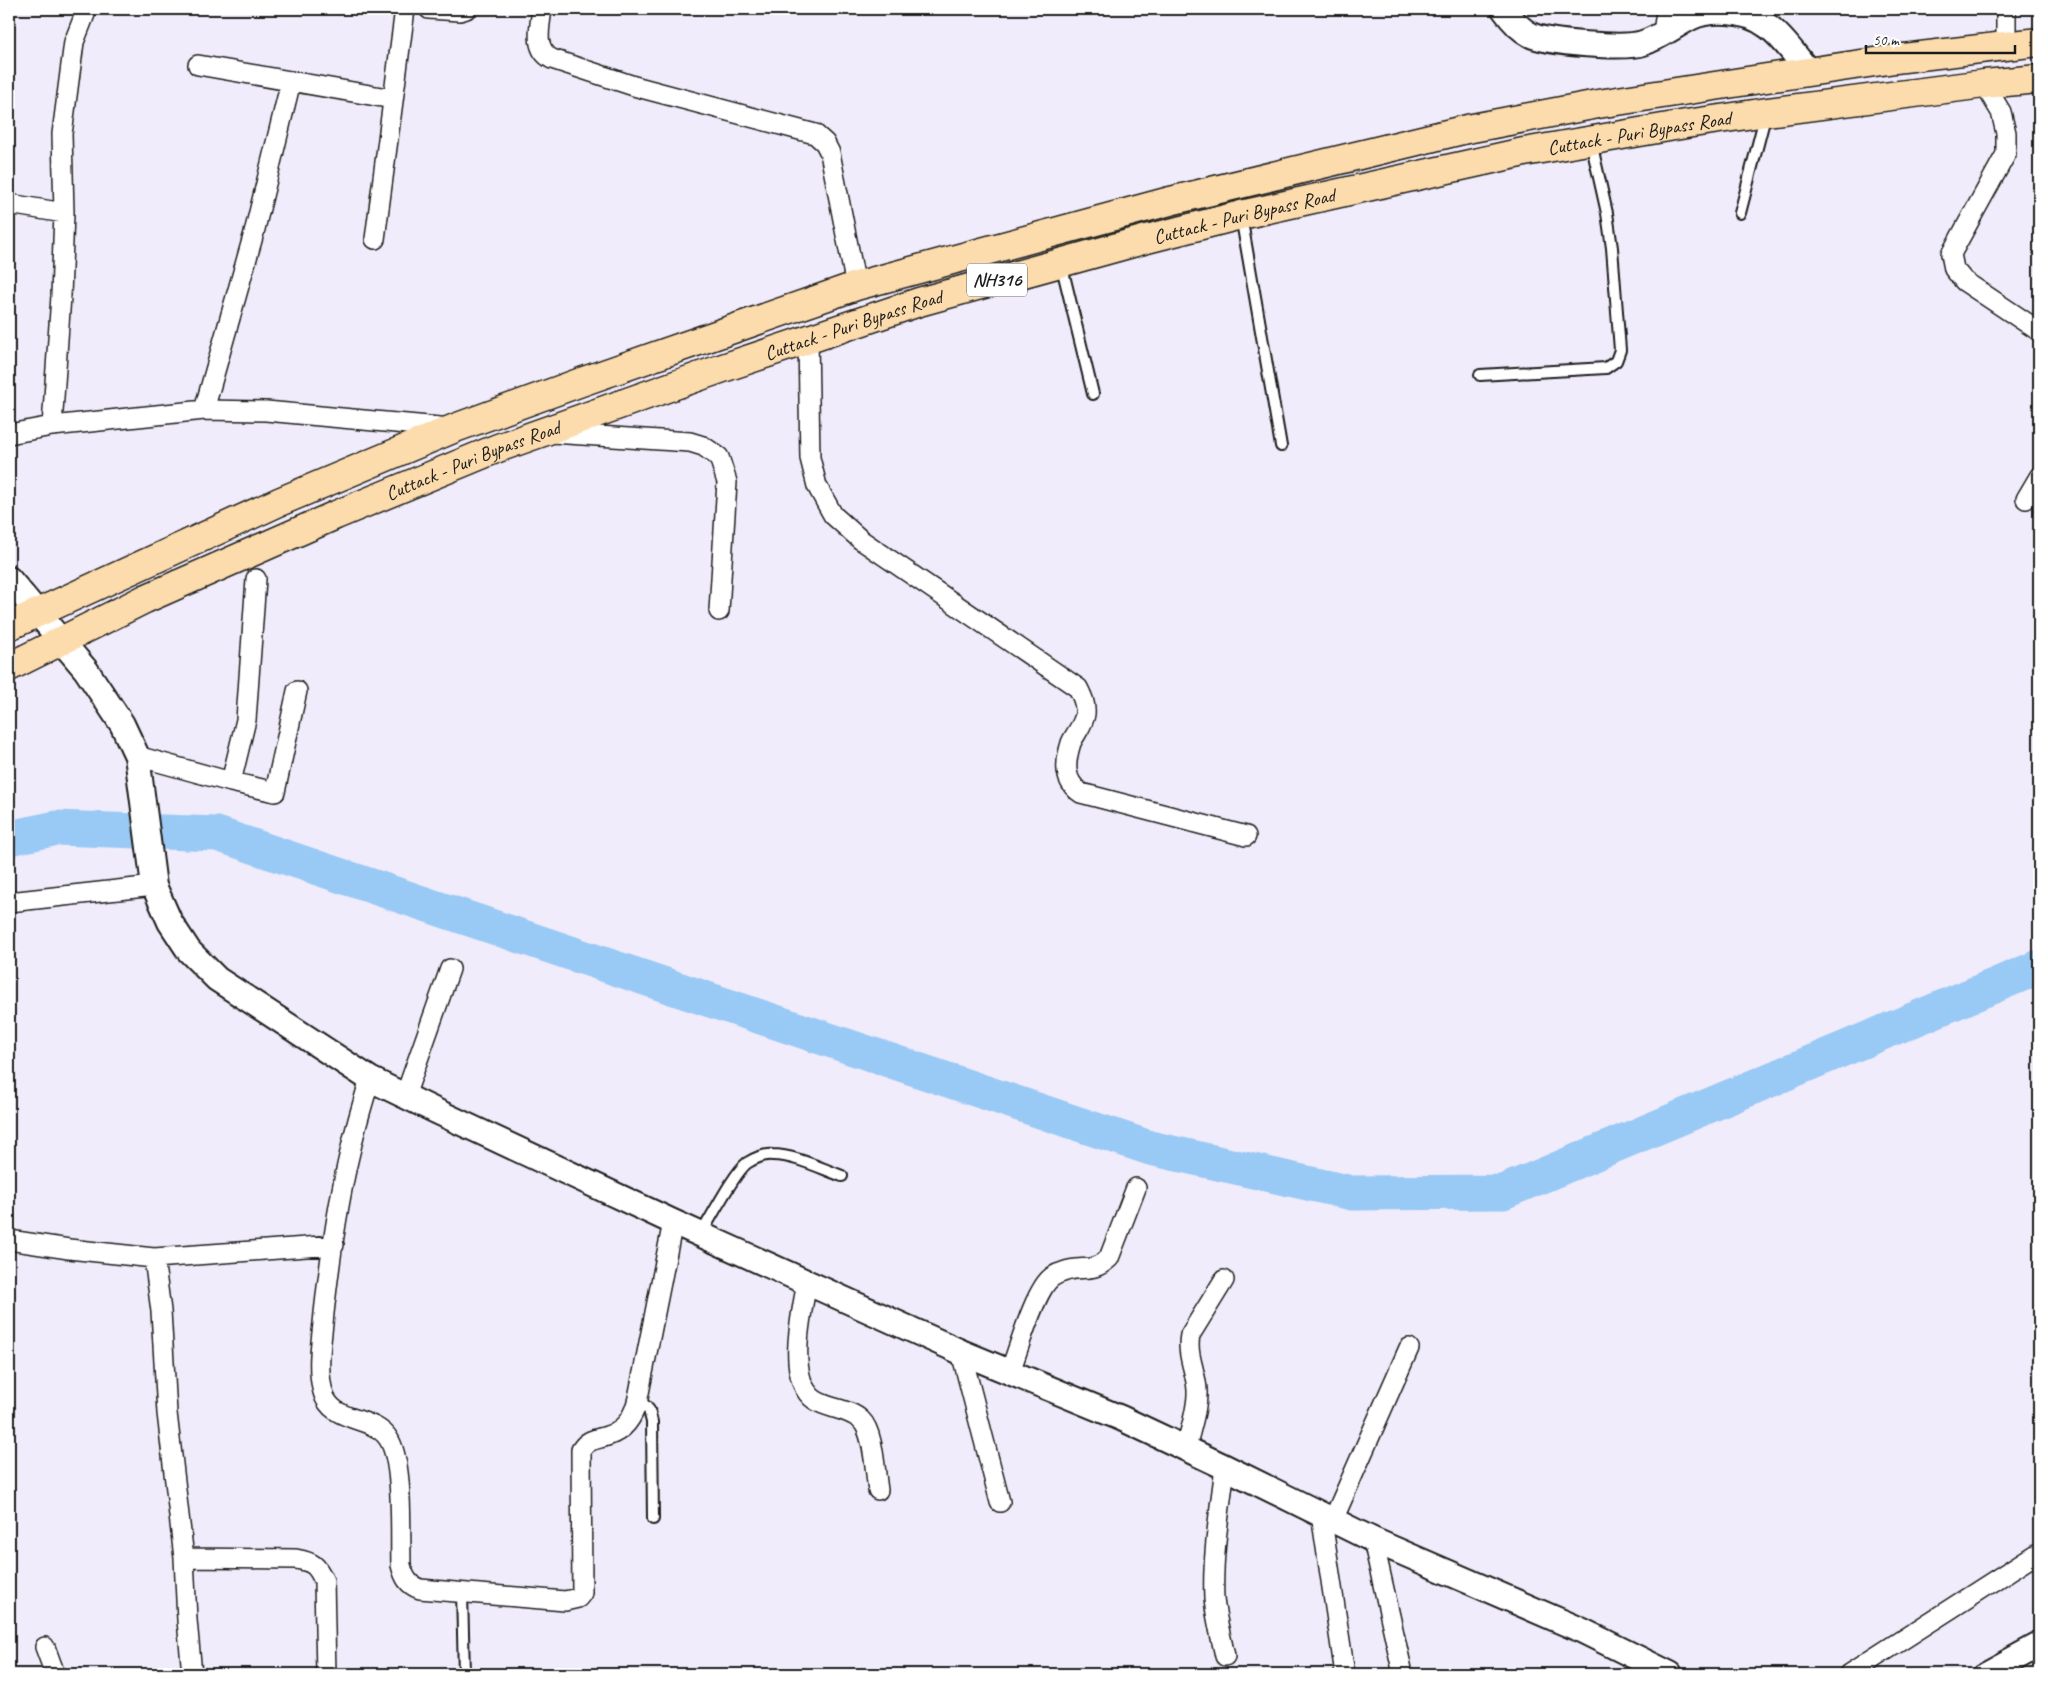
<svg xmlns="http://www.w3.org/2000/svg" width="2048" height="1683" viewBox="0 0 2048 1683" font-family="Caveat,sans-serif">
<rect width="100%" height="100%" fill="#f1ecfb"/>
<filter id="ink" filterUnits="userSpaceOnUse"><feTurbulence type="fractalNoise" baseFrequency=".02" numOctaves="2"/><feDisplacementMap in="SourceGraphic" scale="10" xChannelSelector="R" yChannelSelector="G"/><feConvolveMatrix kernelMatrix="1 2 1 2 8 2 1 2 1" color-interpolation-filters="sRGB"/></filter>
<g filter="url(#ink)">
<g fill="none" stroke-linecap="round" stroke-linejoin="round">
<path stroke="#99c9f5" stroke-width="35" d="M9 838 57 828 217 834 1150 1148 1352 1193 1503 1192 2039 967"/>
<defs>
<path id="service" d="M1740 213 1766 113
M1241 216 1281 446
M1061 263 1093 394
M1480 375 1606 368 1616 361 1620 350 1612 248 1607 213 1591 142
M701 1234C711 1218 734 1173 747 1163 753 1159 764 1154 772 1155 795 1155 820 1168 842 1176
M638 1398 649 1410 652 1422 653 1519
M462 1592 464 1674"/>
<path id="minor" d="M429 9 460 11 466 9
M542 9C540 27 533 49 552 59L634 86 815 134 825 143 830 153 856 286
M1663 35 1666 9
M2006 45V9
M198 65 393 99
M1984 84 2001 112 2006 133V154L1951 254 1954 269 1964 281 2039 331
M9 204 64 213
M375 239 405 9
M808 339 810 458 817 486 833 515 861 540 1078 688C1082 696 1086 704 1085 714 1084 724 1075 734 1071 743 1065 762 1063 781 1081 793L1246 836
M204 410 254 233 291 81
M52 426 61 296 64 213 62 134 74 42 87 9
M552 433 690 442 703 446 719 457 727 482 719 611
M9 434 52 426 204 410 266 411 450 428
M2026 499 2039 477
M137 756 231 782 275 792 297 691
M231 782 246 720 256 579
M9 902 154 886
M370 1079C363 1102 356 1125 351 1148 338 1201 330 1259 324 1313 322 1338 316 1367 323 1392 331 1424 373 1415 388 1438 404 1461 400 1534 401 1565 404 1577 408 1585 420 1589L565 1601 578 1598 582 1593 581 1450C588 1439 595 1440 607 1436 626 1430 634 1416 638 1398L673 1222
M405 1096 450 969
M9 1240 69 1249 154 1258 334 1245
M154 1258 161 1311 167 1413 184 1558 187 1620 192 1674
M807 1282C802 1312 785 1379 815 1400 828 1409 848 1408 861 1420 874 1432 875 1472 878 1490
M961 1352 1000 1502
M1010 1372C1018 1351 1035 1289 1052 1277 1055 1275 1059 1273 1063 1272 1082 1264 1091 1275 1109 1258L1136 1188
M1186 1448C1190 1430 1198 1409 1197 1390 1196 1371 1186 1355 1190 1335L1224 1280
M1321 1514 1345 1674
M1333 1520 1409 1348
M1373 1540 1403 1674
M184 1558 296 1559C313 1562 317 1565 324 1581L326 1674
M45 1647 55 1674
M1225 1656C1221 1637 1216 1618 1214 1599 1212 1555 1220 1510 1225 1467
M1849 1674 2039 1552"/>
<path id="tertiary" d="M1504 9C1511 19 1519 29 1531 35 1548 43 1625 49 1643 43 1661 37 1674 26 1690 18 1701 12 1714 11 1727 12 1769 14 1784 42 1809 72
M9 579 86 670 122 724 137 756 154 886 170 922 189 951 217 979 370 1079 436 1111 673 1222 961 1352 1121 1418 1225 1467 1373 1540 1581 1630 1670 1674
M1986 1674 2039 1645"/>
<g id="trunk">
<path d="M9 626 279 502 455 428 584 381 856 286 1170 201 1467 129 1598 104 1747 81 1895 59 2039 42"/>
<path id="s1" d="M9 667 145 599 336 515 498 448 723 368 919 302 1143 240 1241 215 1524 152 1686 124 1767 112 1984 84 2039 79"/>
</g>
</defs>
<use href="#service" stroke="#1c1c1c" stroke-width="14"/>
<use href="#minor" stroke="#1c1c1c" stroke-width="22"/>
<use href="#tertiary" stroke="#1c1c1c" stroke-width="28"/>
<use href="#trunk" stroke="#1c1c1c" stroke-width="31"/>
<use href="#service" stroke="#fff" stroke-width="10"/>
<use href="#minor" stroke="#fff" stroke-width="19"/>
<use href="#tertiary" stroke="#fff" stroke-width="24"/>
<use href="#trunk" stroke="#fcdcac" stroke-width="28"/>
</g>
</g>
<g text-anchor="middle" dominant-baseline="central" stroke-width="4.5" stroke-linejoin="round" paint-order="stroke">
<rect fill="#fff" stroke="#606060" stroke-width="1" x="967" y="263.5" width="60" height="33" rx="4"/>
<g font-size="19" font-weight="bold" fill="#1c1c1c">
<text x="997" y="280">NH316</text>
</g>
<g font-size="20" fill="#1c1c1c" stroke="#fff">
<text stroke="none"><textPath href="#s1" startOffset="1722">Cuttack - Puri Bypass Road</textPath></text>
<text stroke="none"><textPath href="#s1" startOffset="1318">Cuttack - Puri Bypass Road</textPath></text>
<text stroke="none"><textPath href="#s1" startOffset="912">Cuttack - Puri Bypass Road</textPath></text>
<text stroke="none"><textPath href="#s1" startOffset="508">Cuttack - Puri Bypass Road</textPath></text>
</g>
</g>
<rect width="2048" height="1683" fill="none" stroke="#fff" stroke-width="30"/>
<rect x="15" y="15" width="2018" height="1653" fill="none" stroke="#1c1c1c" stroke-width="2" filter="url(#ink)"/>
<path d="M1866 45v8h149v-8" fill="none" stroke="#1c1c1c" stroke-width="2.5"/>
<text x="1873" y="45" font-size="15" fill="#1c1c1c" stroke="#ffffff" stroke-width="4" paint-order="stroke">50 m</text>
</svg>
